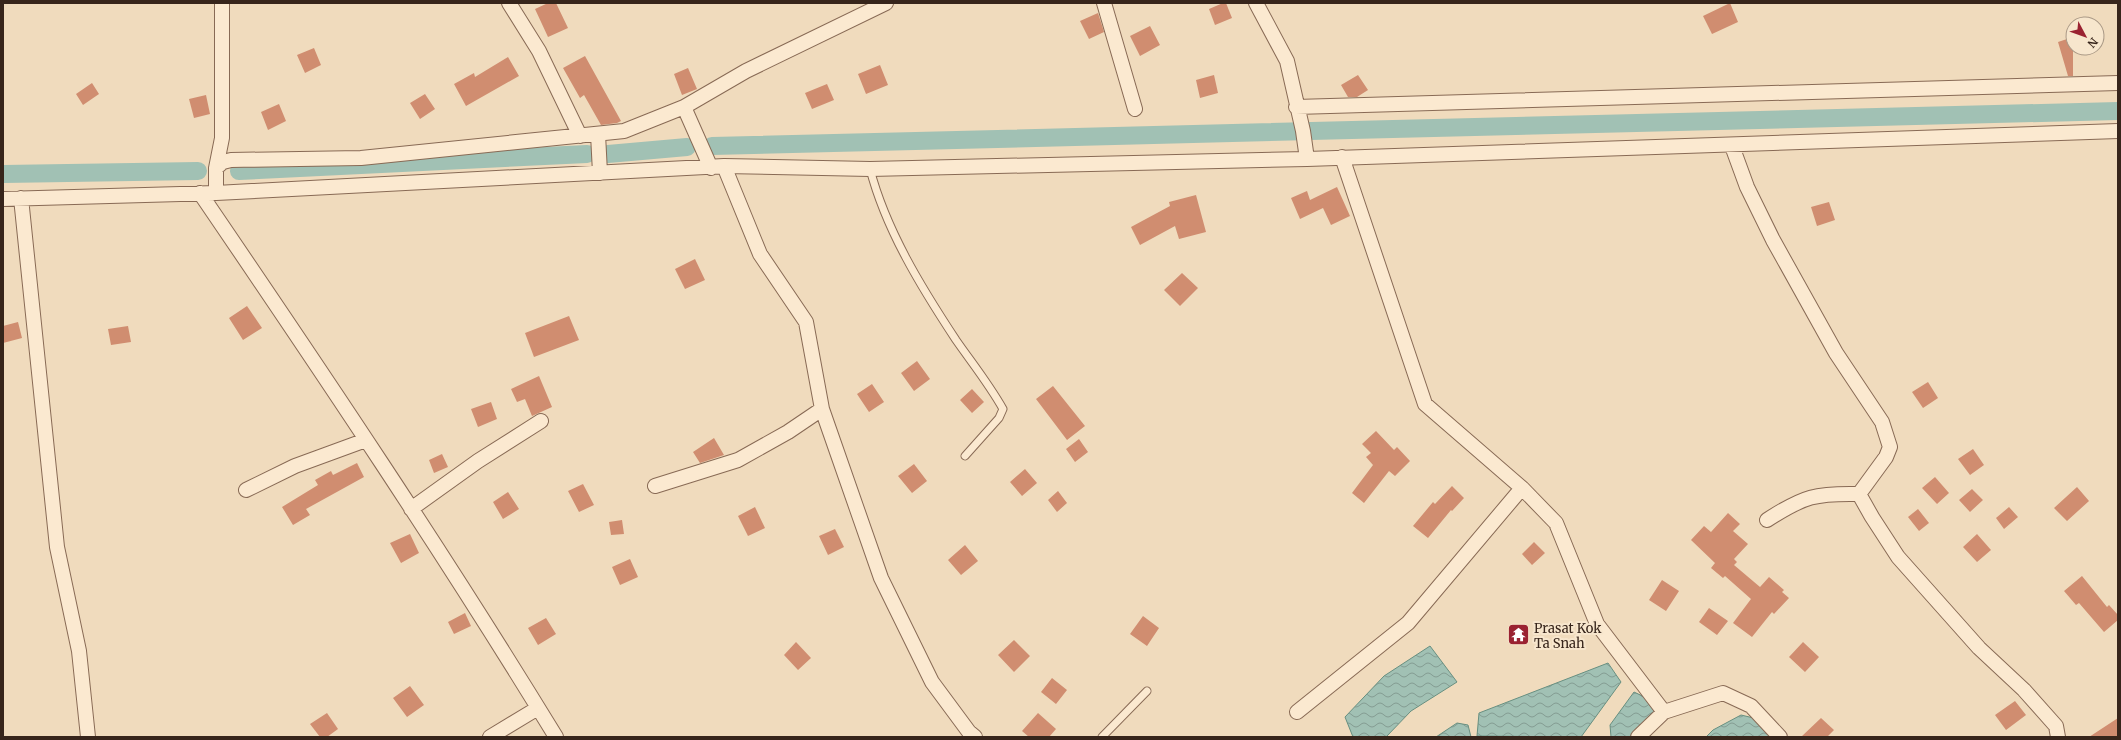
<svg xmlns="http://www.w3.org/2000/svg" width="2121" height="740" viewBox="0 0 2121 740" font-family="Merriweather,serif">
<defs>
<pattern id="water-waves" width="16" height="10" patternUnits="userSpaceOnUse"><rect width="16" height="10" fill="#a1c1b4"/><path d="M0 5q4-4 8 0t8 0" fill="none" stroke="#849d92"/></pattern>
</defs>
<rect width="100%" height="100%" fill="#f0dbbd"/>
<path fill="url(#water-waves)" stroke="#688f80" d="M1430 646 1457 682 1411 711 1386 737H1353L1345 717 1384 676Z
M1608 663 1621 682 1581 737 1477 736 1479 713Z
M1634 692 1651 700 1656 717 1632 737H1611L1610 725Z
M1741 715 1762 720 1770 737H1706L1713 730Z
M1457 723 1468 725 1471 737H1436Z"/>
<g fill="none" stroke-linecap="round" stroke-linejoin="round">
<path stroke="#a1c1b4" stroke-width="18" d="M712 146 2118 111
M608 154 687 147
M239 171 587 154
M3 174 198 171"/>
</g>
<path fill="#d08d70" d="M548 3H556L568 28 548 37 535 9Z
M1223 3H1226L1232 18 1215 25 1209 9Z
M1730 3 1738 22 1712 34 1703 16Z
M1098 13 1104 32 1089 39 1080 21Z
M1150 26 1160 45 1140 56 1130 36Z
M2073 37V76H2068L2058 42Z
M314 48 321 65 305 73 297 55Z
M585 56 621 121 617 123 601 125 584 95 580 98 563 68Z
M508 57 519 76 466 106 454 84 474 73 475 77Z
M880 65 888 85 866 94 858 74Z
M688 68 697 89 682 95 674 74Z
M1214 75 1218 93 1200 98 1196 80Z
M1358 75 1368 90 1357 97H1348L1341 85Z
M92 83 99 94 83 105 76 94Z
M827 84 834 100 812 109 805 93Z
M425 94 435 109 420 119 410 103Z
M206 95 210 114 194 118 189 99Z
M279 104 286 121 268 130 261 112Z
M1337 187 1350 216 1331 225 1323 208 1300 219 1291 198 1307 191 1310 200Z
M1196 195 1206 232 1179 239 1175 226 1140 245 1131 227 1170 206 1169 202Z
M1829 202 1835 220 1817 226 1811 207Z
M695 259 705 280 685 289 675 269Z
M1182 273 1198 288 1180 306 1164 290Z
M247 306 262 328 243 340 229 318Z
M569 316 579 340 534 357 525 333Z
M18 322 22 338 3 343V326Z
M128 326 131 342 111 345 108 329Z
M917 361 930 379 914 391 901 373Z
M539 376 552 407 532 416 525 399 517 402 511 389Z
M1928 382 1938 398 1923 408 1912 392Z
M872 384 884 402 869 412 857 394Z
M1053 386 1085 426 1067 440 1036 399Z
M972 389 984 402 972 413 960 400Z
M491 402 497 419 478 427 471 409Z
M1376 431 1394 450 1397 447 1410 461 1395 476 1389 471 1364 503 1352 493 1373 465 1366 457 1371 453 1362 444Z
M714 438 724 455 700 463 693 452Z
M1079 439 1088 452 1075 462 1066 449Z
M1973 449 1984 465 1970 475 1958 459Z
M442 454 448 467 434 473 429 460Z
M357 463 364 477 306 509 310 515 293 525 282 507 318 485 315 480 331 471 333 475Z
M914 464 927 481 912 493 898 476Z
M1025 469 1037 483 1022 496 1010 482Z
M1935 477 1949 493 1937 504 1922 488Z
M583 484 594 505 579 512 568 491Z
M1452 486 1464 498 1452 511 1451 510 1428 538 1413 526 1433 502 1435 504Z
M2077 487 2089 501 2067 521 2054 508Z
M1972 489 1983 500 1970 512 1959 500Z
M1058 491 1067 503 1057 512 1048 500Z
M508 492 519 509 503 519 493 502Z
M755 507 765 528 748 536 738 516Z
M2009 507 2018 517 2004 529 1996 518Z
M1918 509 1929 523 1919 531 1908 517Z
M1728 513 1740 524 1733 531 1748 544 1734 559 1737 562 1734 565 1760 587 1769 577 1784 590 1782 592 1789 598 1774 614 1772 612 1752 637 1733 623 1751 599 1725 576 1723 578 1711 568 1715 563 1691 540 1704 526 1711 532Z
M622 520 624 534 611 535 609 522Z
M835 529 844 547 828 555 819 536Z
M410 534 419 553 401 563 390 543Z
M1977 534 1991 550 1977 562 1963 547Z
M1534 542 1545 553 1532 565 1522 554Z
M965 545 978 561 961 575 948 560Z
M630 559 638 577 620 585 612 567Z
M2082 576 2107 607 2109 605 2118 615V620L2104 632 2079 603 2076 605 2064 591Z
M1662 580 1679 591 1666 611 1649 600Z
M1709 608 1728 621 1717 635 1699 622Z
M465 613 471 626 454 634 448 622Z
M1143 616 1159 628 1147 646 1130 634Z
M546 618 556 634 538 645 528 628Z
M1014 640 1030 656 1014 672 998 655Z
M796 642 811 658 798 670 784 655Z
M1803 642 1819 657 1805 672 1789 657Z
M1052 678 1067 690 1056 704 1041 692Z
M410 686 424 705 407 717 393 698Z
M2015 701 2026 715 2006 730 1995 715Z
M327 713 338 729 327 737H320L310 724Z
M1038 713 1056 729 1049 737H1029L1022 731Z
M1821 718 1834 730 1827 737H1801Z
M2118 718V737H2089Z"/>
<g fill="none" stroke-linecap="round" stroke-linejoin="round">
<defs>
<path id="lane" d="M870 169C886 230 921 287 956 340 972 363 989 384 1003 409L999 418 965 456
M1102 737 1147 691"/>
<path id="street" d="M509 3 539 51 580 136
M1104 3 1135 109
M1256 3 1287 61 1303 131 1307 159
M684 107 711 168
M1296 107 2118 83
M598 134 600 173
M1732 146 1747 187 1773 240 1836 353 1882 422 1890 447 1886 457 1859 494 1872 517 1898 557 1979 648 2024 690 2056 726 2058 737
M1342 157 1425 404 1522 488 1556 523 1597 624 1664 712 1723 693 1751 706 1780 737
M724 166 760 254 806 322 822 409 881 578 932 682 969 732 975 737
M216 168 222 138V3
M200 193C322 372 443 552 556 737
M216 193V168L223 162 231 160 361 158 624 131 684 107 746 71 886 3
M21 198 57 547 79 651 88 737
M3 199 216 193 724 166 870 169 1307 159 2118 131
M655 486 738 460 788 432 822 409
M246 490 295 466 366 440
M411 509 478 461 541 421
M1767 520C1804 496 1816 493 1859 494
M1297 712 1408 623 1522 488
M490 737 538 708
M1638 737 1664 712"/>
</defs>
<use href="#lane" stroke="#886a55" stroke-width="9"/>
<use href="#street" stroke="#886a55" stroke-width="16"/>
<use href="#lane" stroke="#fbe9d0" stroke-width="7"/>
<use href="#street" stroke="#fbe9d0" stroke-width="14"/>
</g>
<defs>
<symbol id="temple-square" viewBox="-11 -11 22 22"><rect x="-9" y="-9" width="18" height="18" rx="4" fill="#9a2231" stroke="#f7e6cd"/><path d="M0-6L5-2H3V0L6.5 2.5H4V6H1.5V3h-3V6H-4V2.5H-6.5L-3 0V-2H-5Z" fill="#fff"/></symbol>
</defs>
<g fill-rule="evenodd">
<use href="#temple-square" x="1506" y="622" width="25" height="25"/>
</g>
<g text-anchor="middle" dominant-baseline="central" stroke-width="4" stroke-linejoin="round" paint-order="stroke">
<g font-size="13" fill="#37251b" stroke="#f7e6cd" text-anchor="start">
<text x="1534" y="628">Prasat Kok<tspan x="1534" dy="15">Ta Snah</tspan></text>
</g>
</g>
<rect width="2121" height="740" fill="none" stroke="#37251b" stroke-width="8"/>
<g transform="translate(2085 36) rotate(131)"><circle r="19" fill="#f7e6cd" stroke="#aa9986"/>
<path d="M0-3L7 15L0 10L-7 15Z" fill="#9a2231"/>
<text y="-6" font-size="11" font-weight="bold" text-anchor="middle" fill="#37251b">N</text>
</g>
</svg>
